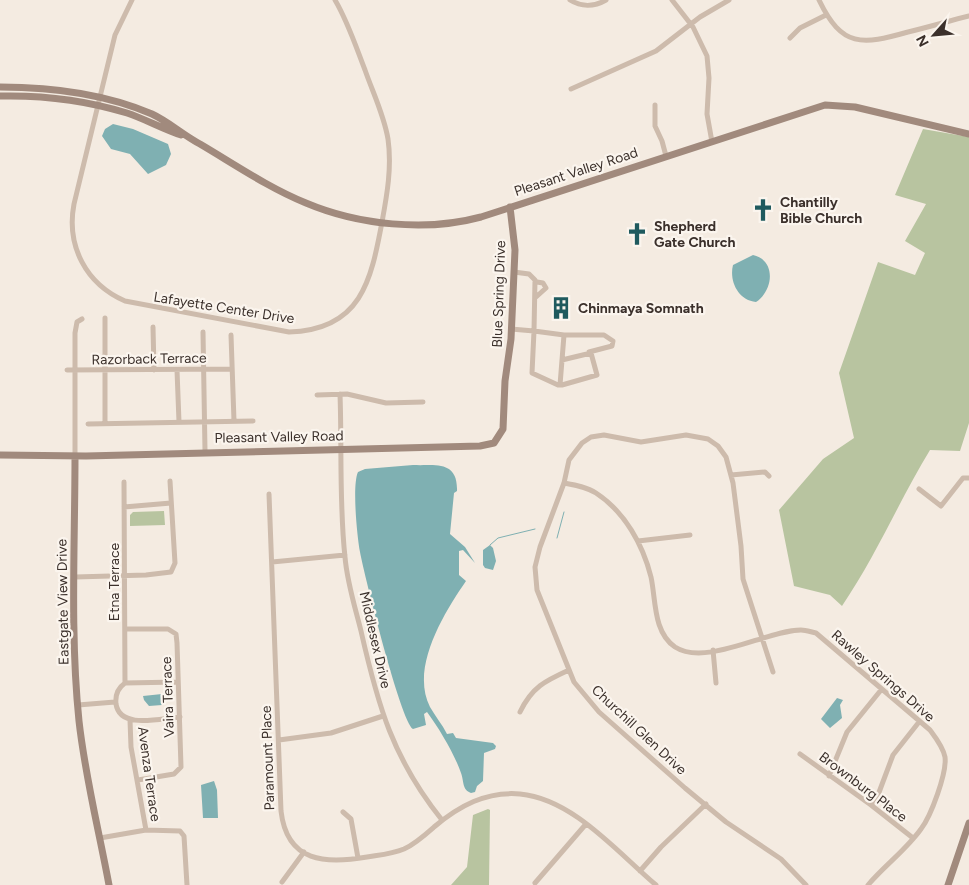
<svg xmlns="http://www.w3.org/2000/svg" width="969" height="885" viewBox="0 0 969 885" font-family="Figtree,sans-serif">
<rect width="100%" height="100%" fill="#f4ebe1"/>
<path fill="#b8c4a0" d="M923 129 969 137V423L960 451 930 450C899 501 876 556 842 606L830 595 794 586 779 510 823 459 854 438 839 373 878 262 915 275 925 253 905 241 926 204 895 195Z
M164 511 165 525 130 526V515L133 512Z
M488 809 490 810 489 885H451L467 867 473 815Z"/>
<path fill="#7fb0b2" d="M113 124 133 129 168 144 171 154 166 165 148 174 130 154 111 149 102 136 105 129Z
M753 255C776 260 774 290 756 302 738 300 729 281 733 265Z
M413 465C435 466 458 460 457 491L454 493 450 534 465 547 475 563 463 550 459 551V575L466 581C444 613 410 668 430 707 435 716 442 724 447 734L453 733 456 738 493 743 496 746 495 749 484 753 483 781 477 786 475 792 471 793C462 790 464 781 461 773 455 755 439 728 427 712L424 714 426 725 413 729C401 722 364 574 360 552 357 536 352 485 358 472L365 469Z
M490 545 493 548 496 561 493 570 485 568 483 565V550Z
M162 694V705L149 706 144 700 143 696Z
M837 698 843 700 840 705 842 718 830 728 821 719Z
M214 781 217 790 218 818H203L201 785Z"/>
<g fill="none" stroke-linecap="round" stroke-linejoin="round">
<path stroke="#7fb0b2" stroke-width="1" d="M557 538 564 512
M490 545 498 538 535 529"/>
<path stroke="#cdbbac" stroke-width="5" d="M132 0 115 35 74 204C66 246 86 284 125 301L289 332C361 330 371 281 382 222 387 195 392 167 388 139 384 115 373 93 365 70 356 47 348 22 335 0
M570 0C581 7 594 7 606 0
M672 0 693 27 707 56 709 78 707 114 712 142
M819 0C842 48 862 45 908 32 929 27 949 21 969 16
M790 38 800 28 826 15
M571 89 656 51 700 17 729 0
M655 105V126L662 141 666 156
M514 272 529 274 535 280 534 331 564 335 562 360
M536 297 546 288 543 283 537 282
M153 327 154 370
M511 329 534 331 532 373 558 385H562L597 375 591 353 562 360 560 385
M203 332 205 451
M231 335 234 421
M564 335H604L613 341 612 346 589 352
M67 370 232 369
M177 370 179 422
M340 394C342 448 339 503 345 557 347 582 355 607 361 631 378 706 393 759 442 820
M317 395 347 394 386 403 423 402
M105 423V318
M88 424 253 421
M75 456V333L77 322 82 319
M731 475 765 472 769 476
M124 482 125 683
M564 483C575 485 587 487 596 493 625 512 643 545 651 577 656 600 653 632 675 647 706 667 768 630 801 630 806 630 811 632 816 633L930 730C936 738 943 747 945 757 947 773 931 816 921 829 906 850 885 865 868 885
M919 489 941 506 963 478H969
M269 494 281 811C287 863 326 864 367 857 379 855 392 854 404 849 415 844 425 835 434 827 459 806 486 791 520 794 573 799 617 852 656 885
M124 507 171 503
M638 541 690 535
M272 562 345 555
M75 577 146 575 171 572 175 563 170 481
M125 629H168L176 634 177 643 181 767 174 774 138 780
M713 650 716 683
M773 672 743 579 741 546 733 483 726 457 718 446 708 439 686 435 641 442 604 435 591 437 582 443 569 460 564 483 540 547 535 567 537 590 574 682 599 712 685 788 726 822 781 859 806 885
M178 682 125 683C118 688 115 695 116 704 120 730 161 718 180 717
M78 705 115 702
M520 712C532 687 545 681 569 670
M130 720 131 747 146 830
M279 740 331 733 383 716
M800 754 871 805 913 838
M829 776 847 732 881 690
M871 805 878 795 893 755 919 722
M343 812 351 819 358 858
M100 838 146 830 180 831 184 836 187 885
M640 871 661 847 706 804
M282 882 304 852
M535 883 586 824"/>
<path stroke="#a18a7d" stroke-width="7" d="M0 87C52 87 103 93 152 114 169 122 183 135 200 144 234 164 269 188 306 203 358 225 426 232 481 217L825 105 855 107 969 134
M0 96C43 95 85 100 127 113 145 119 163 129 181 135
M0 455 86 456 480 446 494 443 503 429 505 381 511 339 515 250 510 207
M75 456C75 544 70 634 79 721 85 776 99 831 109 885
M948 885 969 823"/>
</g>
<defs>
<symbol id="church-bare" viewBox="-9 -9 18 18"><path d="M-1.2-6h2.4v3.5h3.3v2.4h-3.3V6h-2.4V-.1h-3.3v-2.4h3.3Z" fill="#1f5a5e" stroke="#fbf5ee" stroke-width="2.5" paint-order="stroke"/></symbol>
<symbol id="building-bare" viewBox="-9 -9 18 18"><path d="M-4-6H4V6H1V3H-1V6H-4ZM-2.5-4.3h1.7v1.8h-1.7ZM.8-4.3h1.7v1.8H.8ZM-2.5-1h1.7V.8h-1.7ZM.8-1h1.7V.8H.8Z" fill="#1f5a5e" stroke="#fbf5ee" stroke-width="2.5" paint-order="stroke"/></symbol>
</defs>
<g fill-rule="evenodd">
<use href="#church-bare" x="747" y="194" width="32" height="32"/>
<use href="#church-bare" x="621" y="218" width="32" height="32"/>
<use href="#building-bare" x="545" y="292" width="32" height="32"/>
</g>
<g text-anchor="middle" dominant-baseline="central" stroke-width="4.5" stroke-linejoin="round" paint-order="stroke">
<g font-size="14" fill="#3b302b" stroke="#fbf5ee">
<text transform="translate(576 172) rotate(-18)">Pleasant Valley Road</text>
<text transform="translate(499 294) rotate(-88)">Blue Spring Drive</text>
<text transform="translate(224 308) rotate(9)">Lafayette Center Drive</text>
<text transform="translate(149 359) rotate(-1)">Razorback Terrace</text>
<text transform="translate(279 437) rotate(-1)">Pleasant Valley Road</text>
<text transform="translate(114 582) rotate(-90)">Etna Terrace</text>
<text transform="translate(63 602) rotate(-91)">Eastgate View Drive</text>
<text transform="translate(375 640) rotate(77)">Middlesex Drive</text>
<text transform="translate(883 676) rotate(41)">Rawley Springs Drive</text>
<text transform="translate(168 697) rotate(-92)">Vaira Terrace</text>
<text transform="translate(639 730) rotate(43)">Churchill Glen Drive</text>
<text transform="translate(268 758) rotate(-92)">Paramount Place</text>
<text transform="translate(149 774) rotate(82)">Avenza Terrace</text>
<text transform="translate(863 787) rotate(37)">Brownburg Place</text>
</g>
<g font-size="14" font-weight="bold" fill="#3b302b" stroke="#fbf5ee" text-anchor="start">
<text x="780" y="202">Chantilly<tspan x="780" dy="16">Bible Church</tspan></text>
<text x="654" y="226">Shepherd<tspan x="654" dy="16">Gate Church</tspan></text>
<text x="578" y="308">Chinmaya Somnath</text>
</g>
</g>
<g transform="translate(934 35) rotate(243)" stroke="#fbf5ee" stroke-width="4" paint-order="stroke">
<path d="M0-4L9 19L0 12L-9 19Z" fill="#3b302b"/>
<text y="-8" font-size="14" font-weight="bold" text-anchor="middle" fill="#3b302b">N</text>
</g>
</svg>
